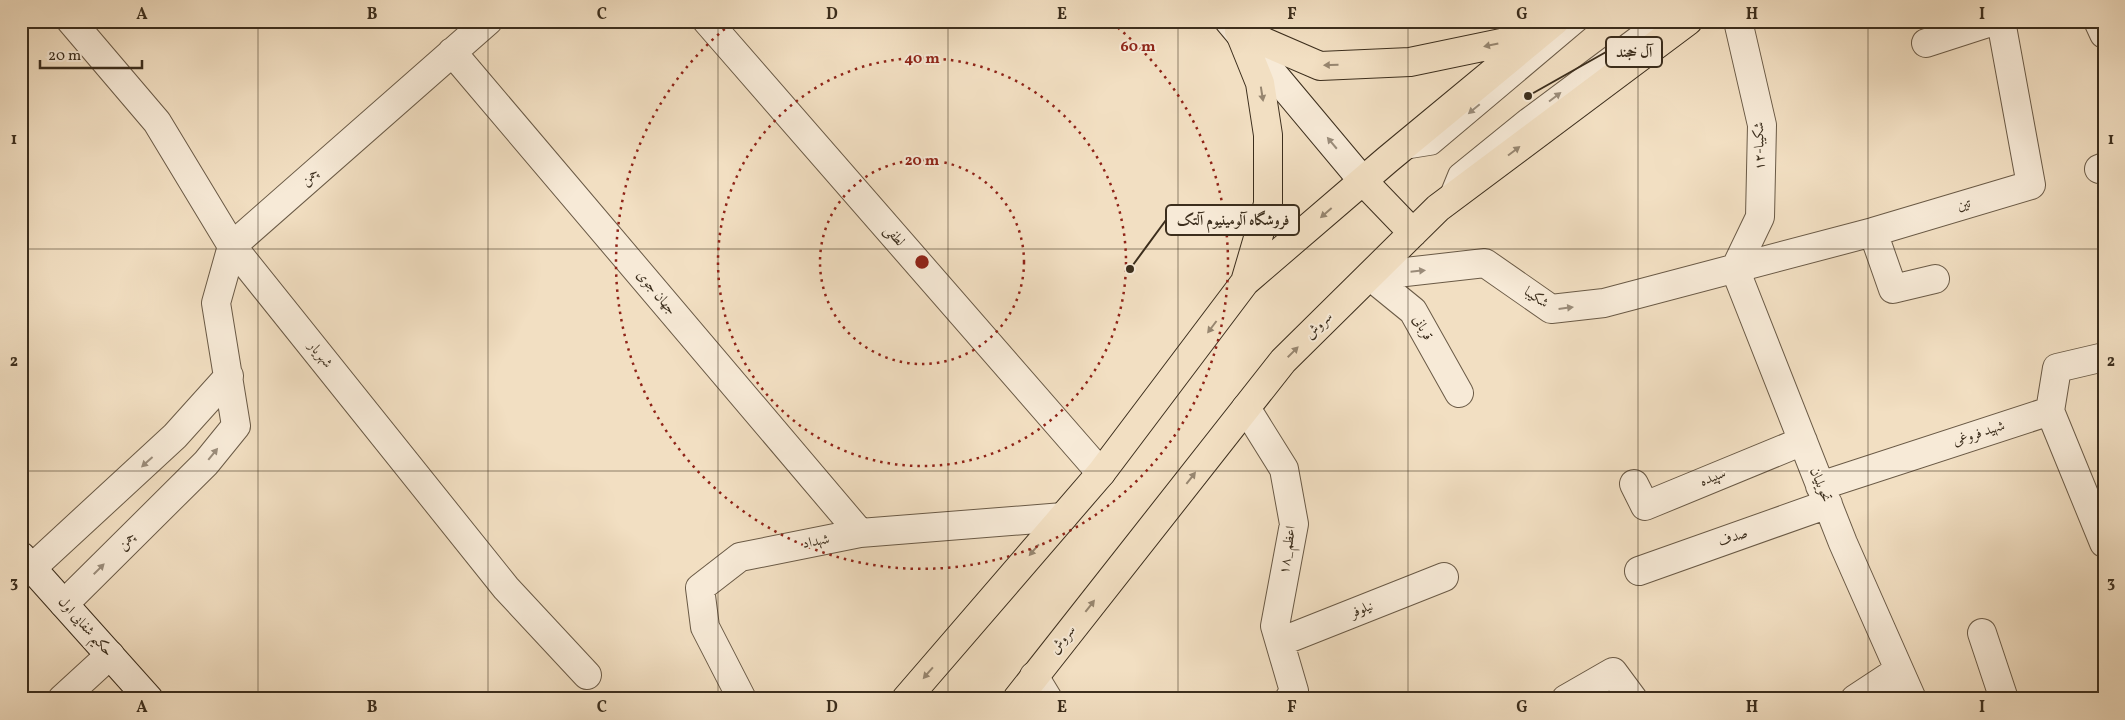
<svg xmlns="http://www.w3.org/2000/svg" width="2125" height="720" viewBox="0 0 2125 720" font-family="Vollkorn,Amiri,serif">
<rect width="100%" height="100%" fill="#f2dfc2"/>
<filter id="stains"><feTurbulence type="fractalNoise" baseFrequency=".004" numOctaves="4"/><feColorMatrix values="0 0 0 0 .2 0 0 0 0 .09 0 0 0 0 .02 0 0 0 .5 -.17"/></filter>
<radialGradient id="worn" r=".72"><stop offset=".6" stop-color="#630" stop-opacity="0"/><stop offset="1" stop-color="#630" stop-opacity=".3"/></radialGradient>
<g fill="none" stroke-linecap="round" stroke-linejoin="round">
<defs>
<path id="lane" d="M1401 150 1432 145 1579 21
M1447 201 1458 174 1527 118 1657 21"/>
<path id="street" d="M71 21 157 122 232 246 506 588 587 675
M707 21 1101 473
M2098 21 2104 34
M1926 43 1994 21
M452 52 860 533
M2099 169 2104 167
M1873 232 1893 289 1935 279
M1735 269 1843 543 1912 699
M1735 269 1760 217 1762 125 1738 21
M1370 276 1485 263 1551 309 1604 303 1873 232 2031 185 2001 21
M1370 276 1413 311 1459 393
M1246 408 1284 469 1294 524 1275 626 1294 691 1289 699
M2050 411 2104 543
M1634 484 1645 506 1803 441
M1820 486 2050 411 2057 368 2104 357
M32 568 175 436 229 376
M1639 571 1828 504
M64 604 206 463 236 426 216 303 232 246 488 21
M1982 633 2004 699
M1280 642 1444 577
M1034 676 1048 699
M62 699 110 655
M742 699 705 627 700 588 740 557 860 533 1063 517
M1566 699 1613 672 1633 699
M1855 699 1899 670"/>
<path id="secondary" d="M1229 21 1363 181
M21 556 149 699"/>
<path id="primary" d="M1239 31 1320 66 1410 62 1535 36
M1239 31 1260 83 1268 135V204L1245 282
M1363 181 1413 233
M906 699 1101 473 1245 282 1387 160 1555 21
M1017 699 1283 361 1438 208 1688 21"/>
</defs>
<use href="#lane" stroke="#6a5a46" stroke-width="21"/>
<use href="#street" stroke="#6a5a46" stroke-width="30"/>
<use href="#secondary" stroke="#3c2e1d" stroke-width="30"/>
<use href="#primary" stroke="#3c2e1d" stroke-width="30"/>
<use href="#lane" stroke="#f7ead7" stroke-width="19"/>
<use href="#street" stroke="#f7ead7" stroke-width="28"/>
<use href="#secondary" stroke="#f7ead7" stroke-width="28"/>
<use href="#primary" stroke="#f2dfc2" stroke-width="28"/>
</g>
<defs><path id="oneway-solid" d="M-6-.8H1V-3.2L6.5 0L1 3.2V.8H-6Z" transform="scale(1.25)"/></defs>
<g fill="#978670">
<use href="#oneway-solid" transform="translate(1491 45) rotate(168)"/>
<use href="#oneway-solid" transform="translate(1331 65) rotate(179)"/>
<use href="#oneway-solid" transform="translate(1262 94) rotate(81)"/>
<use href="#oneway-solid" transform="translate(1514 151) rotate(-37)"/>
<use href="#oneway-solid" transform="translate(1326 213) rotate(139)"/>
<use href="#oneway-solid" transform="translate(1212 327) rotate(127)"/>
<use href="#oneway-solid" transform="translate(1293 352) rotate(-45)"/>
<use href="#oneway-solid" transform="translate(1191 478) rotate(-52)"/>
<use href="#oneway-solid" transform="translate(1034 550) rotate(131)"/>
<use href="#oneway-solid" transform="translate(1090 606) rotate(-52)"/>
<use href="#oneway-solid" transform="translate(928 673) rotate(131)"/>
</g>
<g fill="#9a8c7a">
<use href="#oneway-solid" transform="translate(1555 97) rotate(-37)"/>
<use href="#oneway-solid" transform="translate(1474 109) rotate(140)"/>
<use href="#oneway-solid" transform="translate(1332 143) rotate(-130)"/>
<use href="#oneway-solid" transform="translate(1418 271) rotate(-6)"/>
<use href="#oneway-solid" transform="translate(1566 308) rotate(-7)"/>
<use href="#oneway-solid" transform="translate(213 454) rotate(-51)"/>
<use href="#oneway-solid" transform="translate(147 462) rotate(138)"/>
<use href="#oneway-solid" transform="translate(99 569) rotate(-45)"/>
</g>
<path fill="none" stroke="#3c2e1d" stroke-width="1" stroke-opacity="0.55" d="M258 21V699M488 21V699M718 21V699M948 21V699M1178 21V699M1408 21V699M1638 21V699M1868 21V699M21 249H2104M21 471H2104"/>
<g fill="none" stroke="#8f2418" stroke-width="2.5" stroke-dasharray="2.5 5">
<circle cx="922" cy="262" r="102"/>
<circle cx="922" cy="262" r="204"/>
<path d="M1112 23A306 306 0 1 1 732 23"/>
</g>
<g text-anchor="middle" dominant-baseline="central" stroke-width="4" stroke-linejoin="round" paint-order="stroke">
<g font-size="14" fill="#3c2e1d" stroke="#f7ead7">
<text transform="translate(1760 146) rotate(-91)">۱۲-شکیبا</text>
<text transform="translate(310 177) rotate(-41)">چمن</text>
<text transform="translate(1964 205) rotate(-16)">تین</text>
<text transform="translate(894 236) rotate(49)">لطفی</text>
<text transform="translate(656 293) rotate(50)">جهان جوی</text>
<text transform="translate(1536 298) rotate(34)">شکیبا</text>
<text transform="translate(1319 326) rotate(-45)">سروش</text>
<text transform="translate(1422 328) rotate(60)">قربانی</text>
<text transform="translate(320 355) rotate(51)">شهریار</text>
<text transform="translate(1979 434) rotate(-18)">شهید فروغی</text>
<text transform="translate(1713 478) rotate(-22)">سپیده</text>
<text transform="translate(1820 485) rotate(68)">تحویلیان</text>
<text transform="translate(1733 538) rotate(-19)">صدف</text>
<text transform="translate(127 541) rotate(-45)">چمن</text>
<text transform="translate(816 542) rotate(-11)">شهداد</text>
<text transform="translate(1288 550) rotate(-81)">۱۸_اعظم</text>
<text transform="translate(1362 610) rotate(-22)">نیلوفر</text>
<text transform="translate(85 627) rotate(48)">حکیم شفایی اول</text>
<text transform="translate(1063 640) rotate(-52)">سروش</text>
</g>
</g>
<circle cx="922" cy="262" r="8" fill="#8f2418" stroke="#f7ead7" stroke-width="2.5"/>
<g font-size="15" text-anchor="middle" font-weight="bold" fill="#8f2418" stroke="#f7ead7" stroke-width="4" stroke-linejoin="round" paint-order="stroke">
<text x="1138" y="51">60 m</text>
<text x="922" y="63">40 m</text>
<text x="922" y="165">20 m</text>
</g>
<path fill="none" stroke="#3c2e1d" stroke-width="2" d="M1528 96L1606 52M1130 269L1166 220"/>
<g fill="#3c2e1d" stroke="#f7ead7" stroke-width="2">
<circle cx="1528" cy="96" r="5"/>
<circle cx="1130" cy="269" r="5"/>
</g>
<g fill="#f7ead7" stroke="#3c2e1d" stroke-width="2">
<rect x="1606" y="37" width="56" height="30" rx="5"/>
<rect x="1166" y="205" width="133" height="30" rx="5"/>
</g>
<g font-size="15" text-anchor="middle" font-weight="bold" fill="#3c2e1d">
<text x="1634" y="57">آل خجند</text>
<text x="1233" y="225">فروشگاه آلومینیوم آلتک</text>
</g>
<rect width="2125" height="720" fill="none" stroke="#f2dfc2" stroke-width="55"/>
<path d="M40 60v8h102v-8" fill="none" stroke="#3c2e1d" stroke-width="2.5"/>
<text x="48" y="60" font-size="15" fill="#3c2e1d" stroke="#f7ead7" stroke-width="4" paint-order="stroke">20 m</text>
<rect x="28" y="28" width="2070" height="664" fill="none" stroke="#3c2e1d" stroke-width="2"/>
<g font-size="16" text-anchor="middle" font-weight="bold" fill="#3c2e1d">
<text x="142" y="19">A</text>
<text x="372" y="19">B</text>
<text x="602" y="19">C</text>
<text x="832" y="19">D</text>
<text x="1062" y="19">E</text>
<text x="1292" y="19">F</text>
<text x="1522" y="19">G</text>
<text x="1752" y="19">H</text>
<text x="1982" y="19">I</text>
<text x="14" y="144">1</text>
<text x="2111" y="144">1</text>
<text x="14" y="366">2</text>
<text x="2111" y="366">2</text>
<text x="14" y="587">3</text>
<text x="2111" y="587">3</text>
<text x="142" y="712">A</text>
<text x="372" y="712">B</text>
<text x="602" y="712">C</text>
<text x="832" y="712">D</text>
<text x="1062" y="712">E</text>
<text x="1292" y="712">F</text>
<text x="1522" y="712">G</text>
<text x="1752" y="712">H</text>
<text x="1982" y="712">I</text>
</g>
<rect width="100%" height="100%" filter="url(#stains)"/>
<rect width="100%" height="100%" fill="url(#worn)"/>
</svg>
